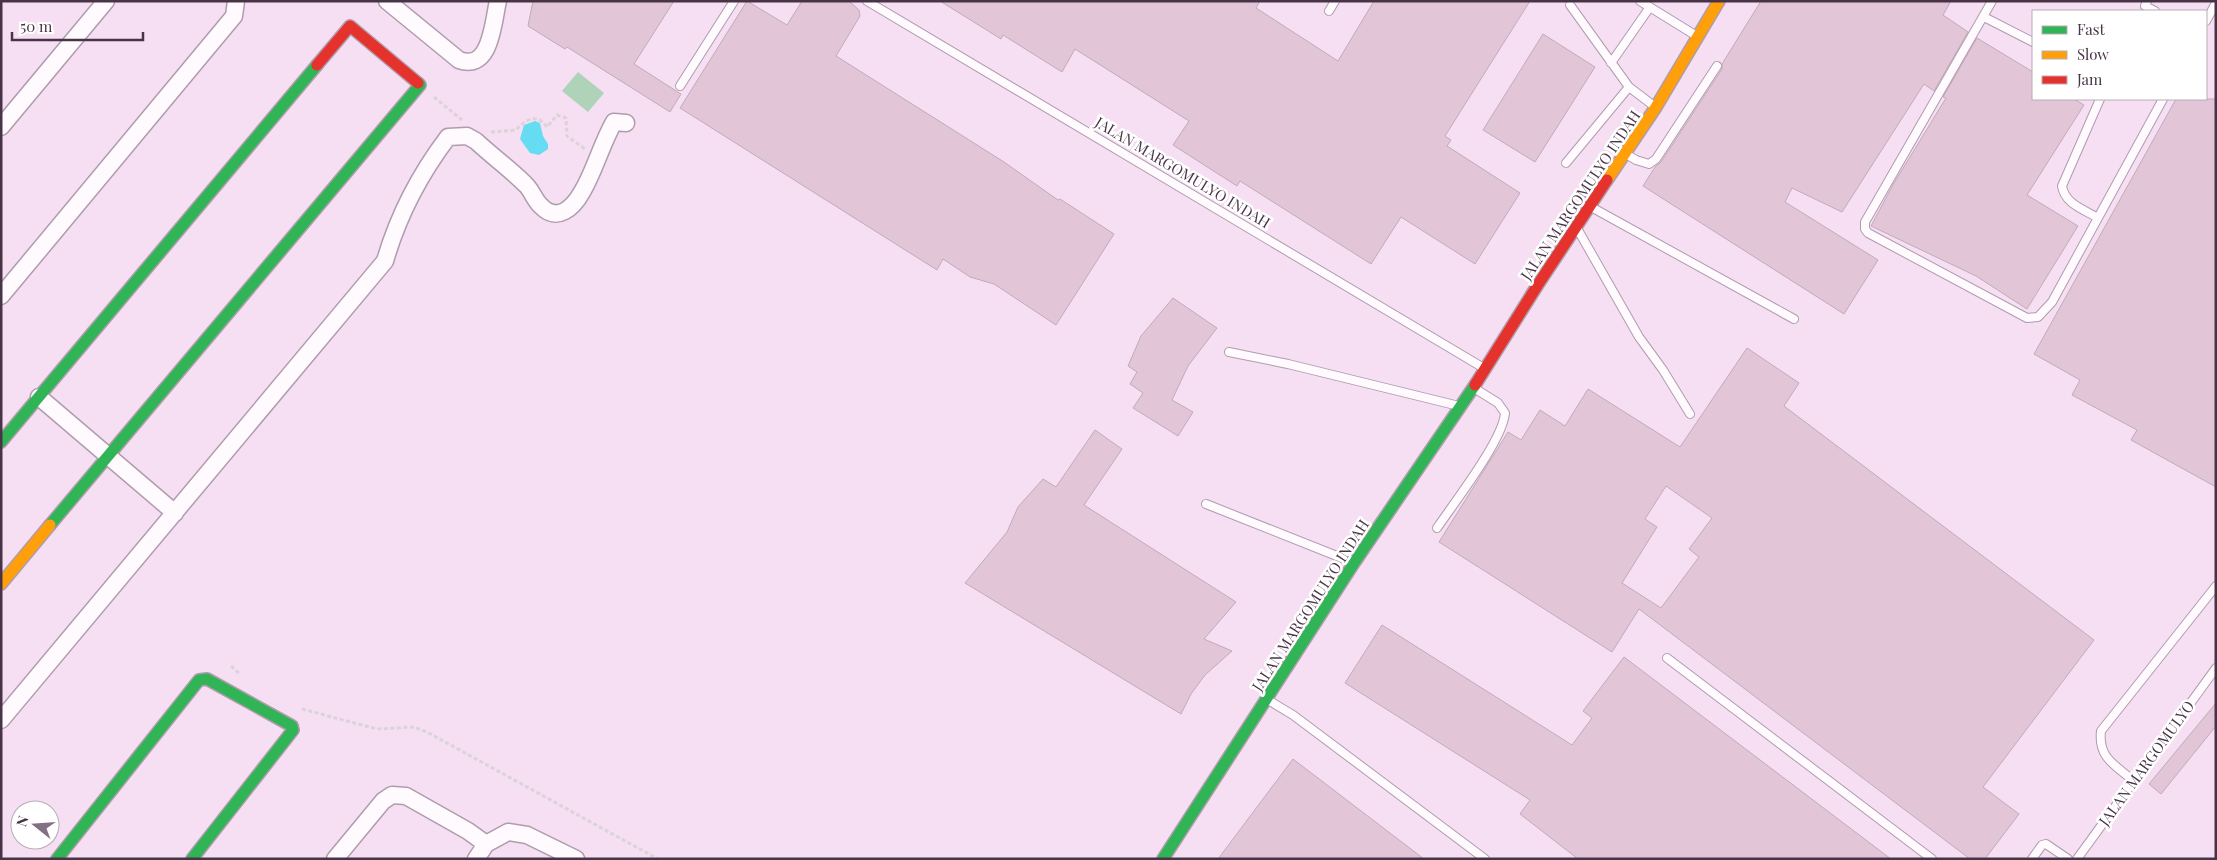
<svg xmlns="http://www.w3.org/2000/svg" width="2217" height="860" viewBox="0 0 2217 860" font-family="'Playfair Display',serif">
<rect width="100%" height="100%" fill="#f6dff3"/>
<path fill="#aed3b8" d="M578 72 604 93 588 112 562 91Z"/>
<path fill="#66dcf3" d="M535 121 540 123 543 136 548 144V149L539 155 530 153 520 139 524 125Z"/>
<path fill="#e2c5d7" stroke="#c0abb9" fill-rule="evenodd" d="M533 1H674L634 64 681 94 670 112 567 47 565 49 528 26Z
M747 1 787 25 802 1H849L859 10 860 16 836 56 1004 162 1058 200 1060 199 1114 234 1056 325 994 284 970 277 943 259 937 270 680 108Z
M940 1H1260L1256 8 1338 61 1374 1H1530L1445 136 1451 140 1447 146 1520 193 1475 264 1401 217 1371 264 1240 181 1237 186 1173 145 1189 121 1075 49 1062 72 1003 35 1001 39Z
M1761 1H1951L1943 15 1968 32 1934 91 1924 84 1842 212 1792 188 1785 202 1878 260 1844 314 1643 186 1655 167 1661 162 1722 69V64Z
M1543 34 1595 67 1535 162 1483 130Z
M1977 38 2033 72V99H2074L2084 105 2027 195 2078 226 2027 309 1976 276 1871 226 1894 183 1946 98 1943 97Z
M2176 99H2216V487L2131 440 2137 430 2072 395 2080 380 2034 354Z
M1173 298 1217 328 1188 366 1172 400 1193 412 1178 436 1133 408 1143 393 1130 384 1137 372 1128 366 1141 336Z
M1747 348 1799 383 1784 406 2094 640 1983 787 2019 814 1985 859H1970L1639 609 1612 652 1439 542 1508 432 1521 440 1540 410 1565 426 1588 389 1680 447ZM1666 486 1712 518 1689 549 1699 557 1661 608 1622 583 1657 527 1645 519Z
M1095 430 1122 449 1084 505 1236 602 1204 639 1232 651 1205 675 1191 694 1181 714 965 583 1007 532 1018 507 1043 479 1056 487Z
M1382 625 1572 745 1592 718 1583 711 1624 657 1891 859H1578L1520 814 1530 800 1345 683Z
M2216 703V726L2161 794 2149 784Z
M1293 759 1424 859H1218Z"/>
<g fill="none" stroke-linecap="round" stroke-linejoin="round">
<defs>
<path id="lane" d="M867 1 1482 367
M1640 1 1695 35
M1992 1 1865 222V229L1868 233 2027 318 2038 317 2052 302 2163 99
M2147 1 2145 6 2155 11
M1570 5 1629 87 1654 106
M1329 11 1335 1
M1984 17 2033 42
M2206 21 2216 3
M1611 63 1650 7
M680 86 734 1
M1626 154 1636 160 1649 164 1656 159 1717 66
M1566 163 1629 87
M1593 208 1794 319
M2098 218C2083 209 2065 204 2062 186L2100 99
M1578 230 1639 337 1663 370 1690 414
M1229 352 1288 364 1459 406
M1206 504 1352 562
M1437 528C1454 503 1503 440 1505 413L1498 403 1474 388
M1667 658 1932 859
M1268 700 1293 715 1485 859
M2134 781C2115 765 2098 758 2101 731L2216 586
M2032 859 2042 845 2046 844 2068 859
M2077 859 2216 668"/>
<path id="street" d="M387 1 459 60C491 72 493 22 498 1
M1 127 106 1
M1 296 234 16 236 1
M39 397 175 513
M1 720 385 261C398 216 420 174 448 137L467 136 476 141C492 156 510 169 525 184 532 190 534 200 541 206 557 223 573 208 582 192 595 170 601 145 614 122L626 123
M486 844 508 832 527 835 576 859
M335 859 383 801 392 795 406 796 468 831 486 844 476 859"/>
<path id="fast" d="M1 442 317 65
M50 525 420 85 418 83
M57 859 199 680 207 679 292 726 293 730 192 859
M1163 859 1354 563 1475 385"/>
<path id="slow" d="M1607 180 1656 107 1719 1
M1 584 50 525"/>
<path id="jam" d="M317 65 350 26 418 83
M1475 385 1537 286 1607 180"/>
</defs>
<use href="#lane" stroke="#af9cad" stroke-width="10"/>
<use href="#street" stroke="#af9cad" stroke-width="19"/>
<use href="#fast" stroke="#af9cad" stroke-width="14"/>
<use href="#slow" stroke="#af9cad" stroke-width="14"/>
<use href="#jam" stroke="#af9cad" stroke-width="14"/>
<path stroke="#dad3d9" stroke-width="3" stroke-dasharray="4 2.5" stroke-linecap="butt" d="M434 97 462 120
M491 132 516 130C526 119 537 113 547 127L557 115 566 118 567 136 585 149
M231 666 239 673
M302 709 377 729 414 727 427 732 658 859"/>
<use href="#lane" stroke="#fefafd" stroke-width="8"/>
<use href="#street" stroke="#fefafd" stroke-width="16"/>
<use href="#fast" stroke="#30b455" stroke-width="11"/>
<use href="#slow" stroke="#ff9f0a" stroke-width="11"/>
<use href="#jam" stroke="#e5322d" stroke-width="11"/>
</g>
<g text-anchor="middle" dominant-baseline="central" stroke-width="5" stroke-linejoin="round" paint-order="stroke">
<g font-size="15" fill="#483446" stroke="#fff">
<text transform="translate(1183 172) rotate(31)">JALAN MARGOMULYO INDAH</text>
<text transform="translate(1580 195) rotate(-56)">JALAN MARGOMULYO INDAH</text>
<text transform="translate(1310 605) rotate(-57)">JALAN MARGOMULYO INDAH</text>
<text transform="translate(2146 763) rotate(-54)">JALAN MARGOMULYO</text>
</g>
</g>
<rect width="2217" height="860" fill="none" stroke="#483446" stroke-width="5"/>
<rect x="2032" y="10" width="175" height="90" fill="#ffffff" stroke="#b6aeb5"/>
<rect x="2042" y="26" width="25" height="8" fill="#30b455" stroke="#b6aeb5"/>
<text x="2077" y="35" font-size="15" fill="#483446">Fast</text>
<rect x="2042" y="51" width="25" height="8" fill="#ff9f0a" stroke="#b6aeb5"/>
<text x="2077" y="60" font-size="15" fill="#483446">Slow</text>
<rect x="2042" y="76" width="25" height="8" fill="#e5322d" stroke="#b6aeb5"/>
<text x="2077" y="85" font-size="15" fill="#483446">Jam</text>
<g transform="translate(35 825) rotate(287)"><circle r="24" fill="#ffffff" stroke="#b6aeb5"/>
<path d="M0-4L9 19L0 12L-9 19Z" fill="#857083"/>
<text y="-8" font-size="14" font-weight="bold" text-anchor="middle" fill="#483446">N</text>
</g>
<path d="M12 32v8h131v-8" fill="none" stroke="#483446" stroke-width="2.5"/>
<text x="20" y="32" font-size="15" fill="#483446" stroke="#ffffff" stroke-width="4" paint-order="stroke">50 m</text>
</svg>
